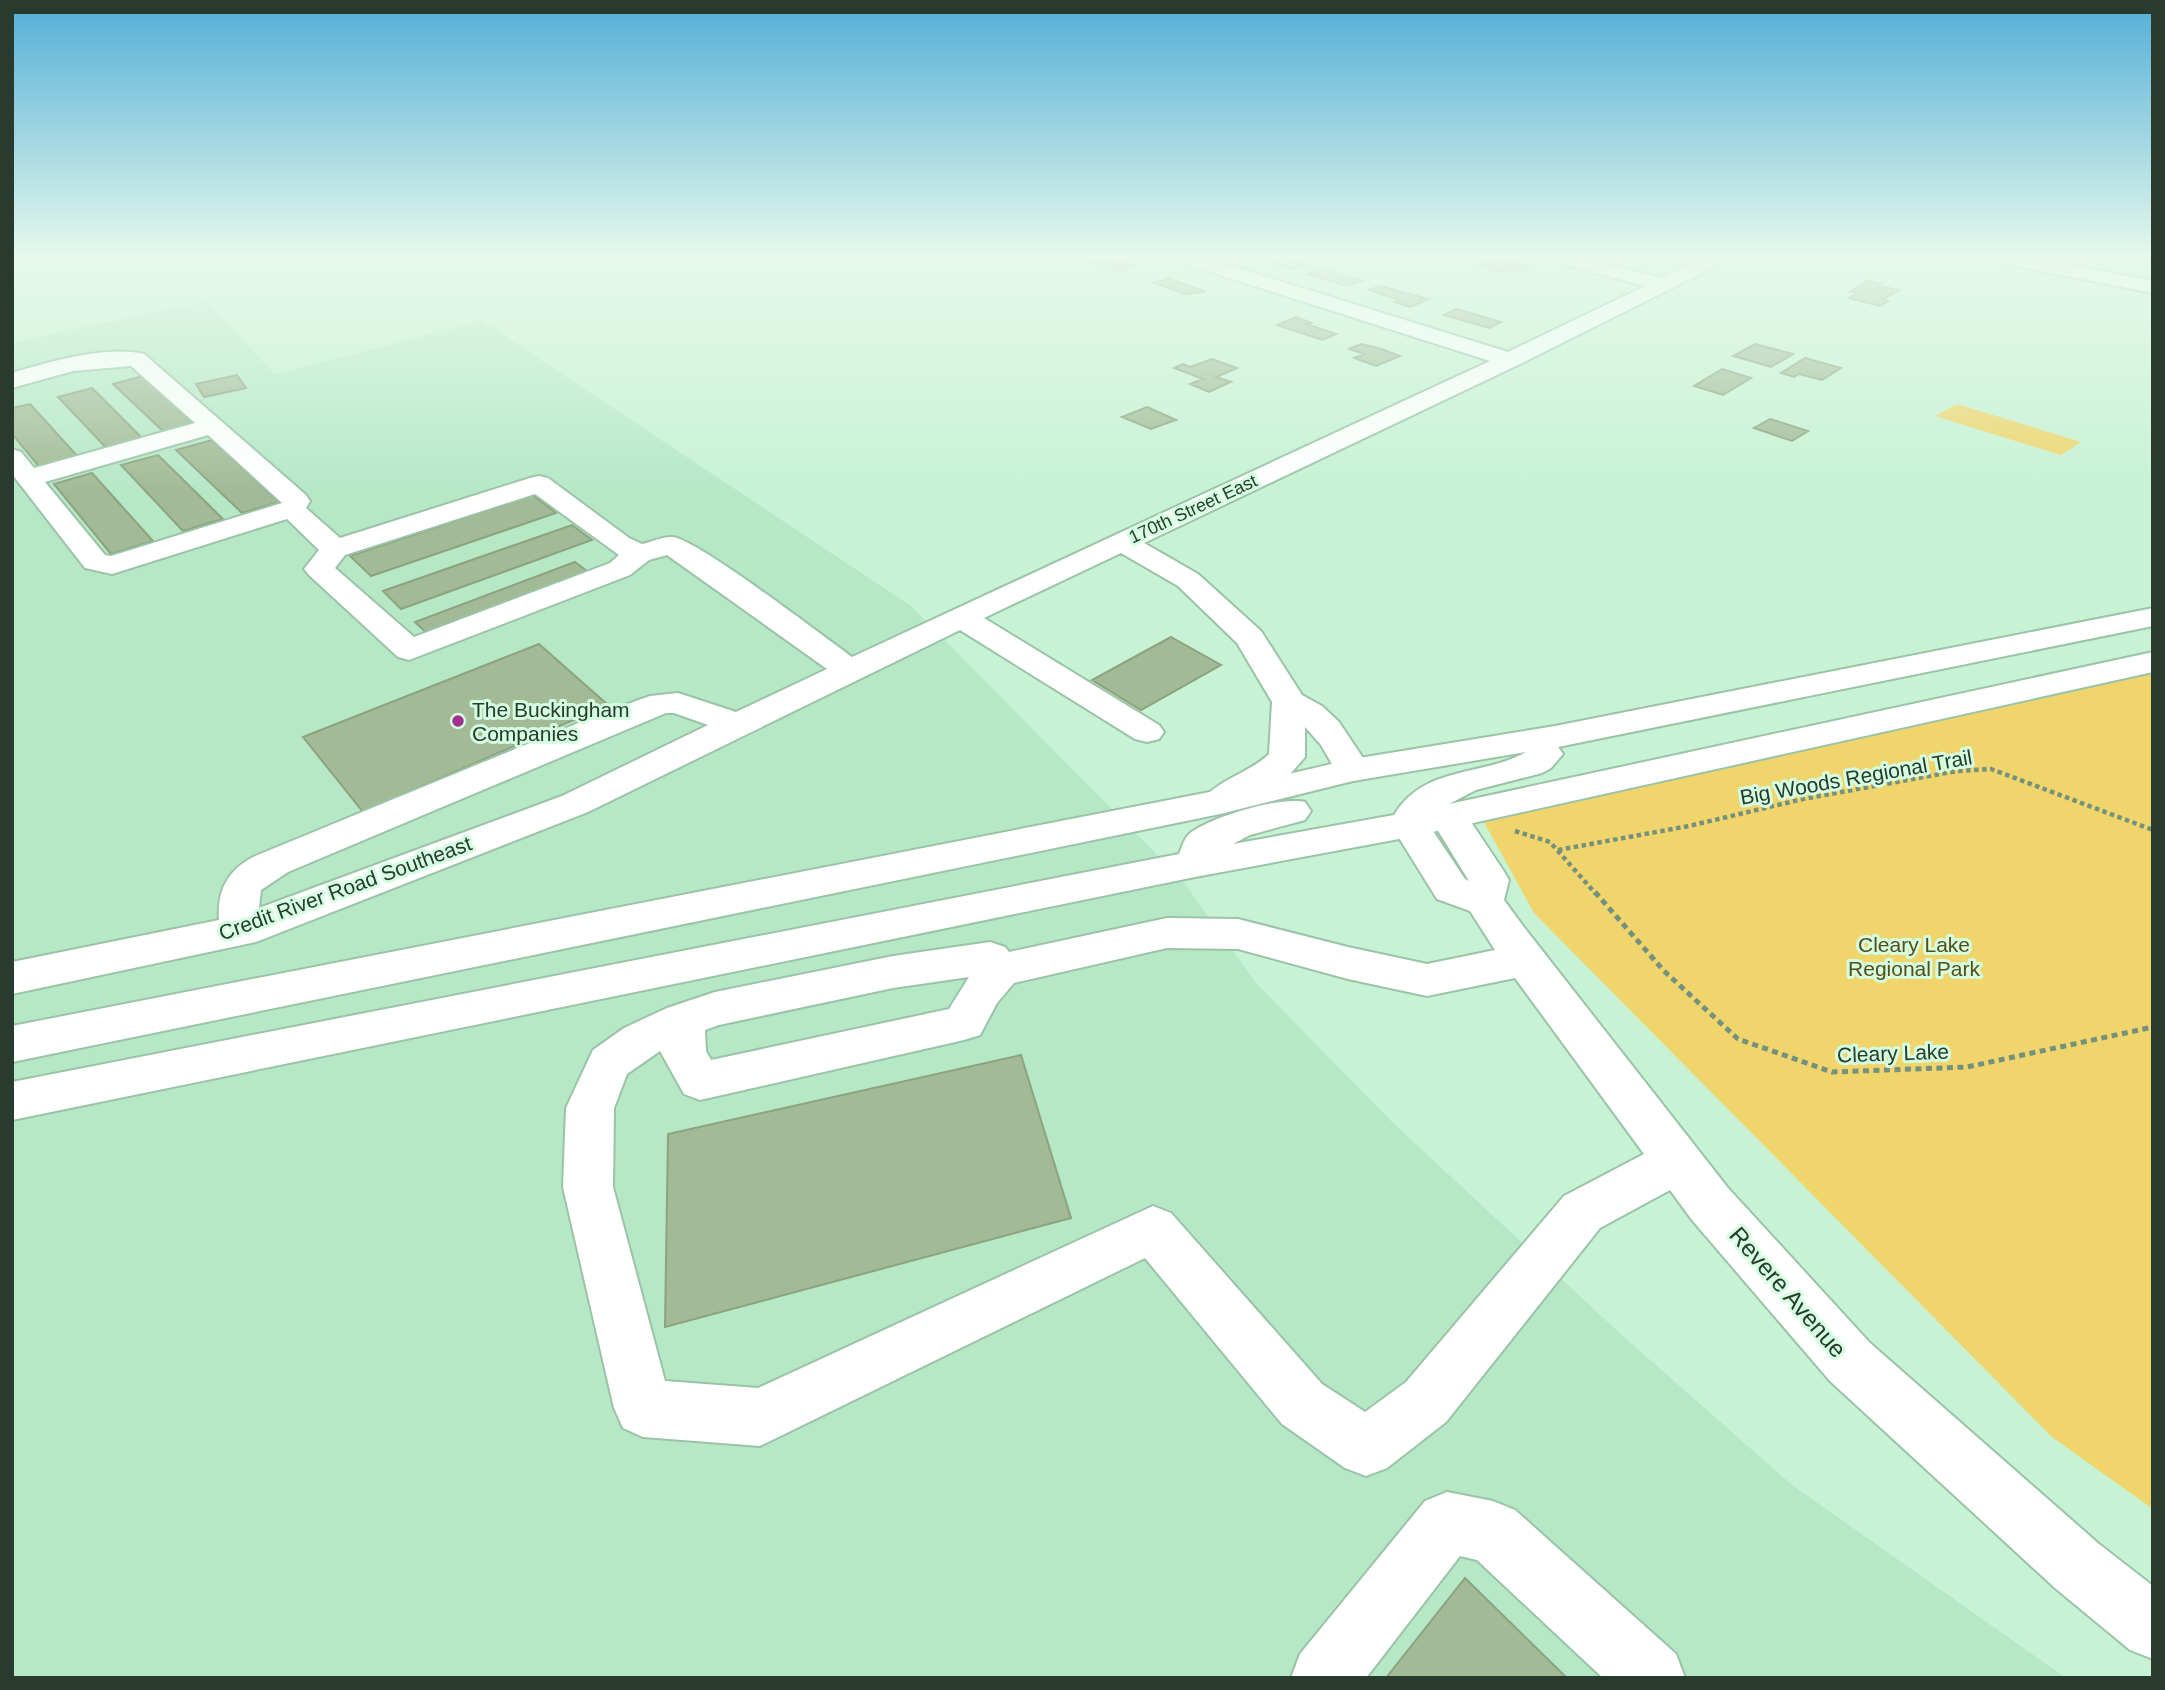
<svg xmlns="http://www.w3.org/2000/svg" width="2165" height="1690" viewBox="0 0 2165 1690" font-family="Arial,sans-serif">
<rect width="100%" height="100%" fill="#c7f2d4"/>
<path fill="#b6e8c6" d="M206 301 275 374 482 321 911 606 1182 880 1256 983 1393 1123 1624 1337 1792 1485 2066 1678H12V343Z"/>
<path fill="#f0d56c" d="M1957 404 2081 442 2061 455 1935 416Z
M2153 660V1509L2052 1437 1534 913 1474 804Z"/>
<path fill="#a2ba95" stroke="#8ba37e" stroke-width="2" d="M1106 257 1134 266 1118 271 1089 261Z
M1256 257H1284L1306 264 1292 269Z
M1487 261H1508L1530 267 1520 271 1509 268 1501 272 1476 265Z
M1322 268 1362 281 1347 286 1307 274Z
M1168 278 1206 292 1185 294 1154 283Z
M1867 281 1881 284 1878 286 1899 290 1883 300 1888 301 1880 306 1849 298 1857 293 1850 292Z
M1381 286 1409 294 1429 299 1410 307 1394 302 1399 300 1369 290Z
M1456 309 1501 322 1489 328 1444 315Z
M1296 317 1311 323 1306 324 1336 334 1322 340 1277 325Z
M1361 344 1381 349 1400 356 1376 366 1354 358 1364 354 1349 349Z
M1755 344 1793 354 1771 367 1733 356Z
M1805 358 1841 368 1822 380 1799 374 1794 377 1781 373Z
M1212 359 1237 368 1216 377 1231 382 1209 392 1190 384 1203 379 1174 368 1183 364 1190 367Z
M1722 369 1751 378 1723 395 1694 386Z
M146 375 203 426 168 436 113 384Z
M237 375 246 388 204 397 196 384Z
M92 388 145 441 109 451 58 397Z
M30 404 80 459 42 470 12 434V408Z
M1147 407 1176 420 1151 429 1122 417Z
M1770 419 1808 431 1792 441 1754 428Z
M212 440 279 502 242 513 176 450Z
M158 455 223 519 183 531 121 465Z
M92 473 153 541 111 554 54 484Z
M533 495 556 513 371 576 350 556Z
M572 525 592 540 401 609 383 591Z
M575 562 592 575 430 636 415 622Z
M1171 637 1221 665 1141 710 1092 680Z
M539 644 608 705 363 812 303 737Z
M1021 1055 1071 1218 665 1327 668 1134Z
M1465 1578 1567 1678H1386Z"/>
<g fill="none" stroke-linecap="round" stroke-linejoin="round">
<defs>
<path id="minor" d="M1174 257H1202L1508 352 1645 286 1551 261 1549 257H1579L1660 278 1705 257H1728L1726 261 1518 365 1144 543 1198 574 1261 631 1302 695 1322 706 1339 722 1371 770 1366 778 1353 781 1340 778 1321 745 1305 727V757L1285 780 1233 810 1220 814 1207 810 1201 802C1216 780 1250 773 1269 754L1272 702 1237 643 1178 586 1121 553 984 618 1159 725 1164 732 1159 739 1147 742 1135 739 960 630 588 812 256 942 12 994V962L219 920C217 891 227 871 253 857L605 712 650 696 678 693 736 712 827 669 667 555 649 560 630 575 409 660 398 657 309 575 304 569 319 550 287 519 112 574 85 568 12 474V449L21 452 34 468 195 423 131 366 73 371 12 388V373C48 362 107 345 144 354L306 495 310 501 306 508 340 538 530 478 539 476 548 478 629 538 642 544C651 542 664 536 673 537 698 540 823 636 852 657L1490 361 1176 261ZM208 435 282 503 111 556 105 555 45 482ZM535 494 619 555 610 563 414 637 335 568 345 555ZM666 713H674L708 725 562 796 259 908 261 890 288 872Z
M1993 257H2030L2153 281V293L2002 263Z
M1448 804 1461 807 1503 870 1509 880 1504 900 1523 926 1728 1188 1870 1343 2099 1544 2153 1586V1659L2130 1650 2055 1588 1830 1381 1692 1220 1670 1190 1600 1228 1446 1422 1387 1468 1366 1476 1345 1468 1282 1424 1145 1258 760 1446 643 1437 623 1428 614 1408 563 1187 566 1108 593 1050 624 1028 667 1008 715 992 893 956 990 942 1005 947 1009 952 1167 918 1238 919 1348 947 1427 964 1495 950 1470 911 1437 899 1391 825 1397 816 1410 813 1423 816 1465 879 1469 881 1429 816 1435 807ZM1167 948 1238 949 1348 979 1427 996 1515 978 1644 1154 1564 1196 1406 1382 1365 1412 1322 1384 1171 1213 1153 1206 758 1388 665 1381 613 1187 614 1108 627 1074 660 1051 684 1094 700 1100 964 1040 980 1035 997 1003 1014 983ZM969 977 949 1009 711 1060 706 1051 705 1030 719 1025 893 988Z
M1447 1492 1493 1501 1515 1510 1676 1654 1685 1678H1603L1477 1560 1460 1556 1366 1678H1291L1300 1654 1425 1501Z"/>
<path id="major" d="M2153 608V626L1558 747 1563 754 1551 768 1542 773 1476 790 1449 804 2153 652V672L1410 837 1195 877 12 1120V1082L1179 854C1182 847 1184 839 1189 834 1210 817 1280 796 1305 802L1311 811 1305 820 1250 835 1233 844 1394 815C1424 765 1482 777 1526 752L1353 781 1220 814 12 1062V1026L1220 790 1353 759 1555 726Z"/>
</defs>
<use href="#minor" stroke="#9ac3a7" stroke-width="4"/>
<use href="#major" stroke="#9ac3a7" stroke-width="4"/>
<path stroke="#74917d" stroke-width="4.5" stroke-dasharray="4.5 3.5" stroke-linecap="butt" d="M1515 831 1550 842 1596 894
M1558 850 1689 826 1803 799 1957 771 1991 769 2153 830"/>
<path stroke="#74917d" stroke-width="5" stroke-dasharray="6 4.5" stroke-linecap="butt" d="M1595 892 1664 971 1738 1039 1832 1072 1967 1067 2153 1027"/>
<use href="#minor" fill="#fff" fill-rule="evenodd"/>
<use href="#major" fill="#fff" fill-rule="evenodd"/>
</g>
<linearGradient id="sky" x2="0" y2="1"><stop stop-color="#52aed7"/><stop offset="0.52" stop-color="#e6f9ec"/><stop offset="1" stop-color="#e6f9ec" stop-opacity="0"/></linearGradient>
<rect width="2165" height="493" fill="url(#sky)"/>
<circle fill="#a13290" stroke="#d4ffe1" stroke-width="2.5" cx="458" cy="721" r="7"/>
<g text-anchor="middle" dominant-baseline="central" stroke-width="6" stroke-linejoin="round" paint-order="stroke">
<g font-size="18" fill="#293a2f" stroke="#d4ffe1">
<text transform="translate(1193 509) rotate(-25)">170th Street East</text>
</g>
<g font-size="21" fill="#293a2f" stroke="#d4ffe1" text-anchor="start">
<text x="472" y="709">The Buckingham<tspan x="472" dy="24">Companies</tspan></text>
</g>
<g font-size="21" fill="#293a2f" stroke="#d4ffe1">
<text transform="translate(1856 777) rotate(-10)">Big Woods Regional Trail</text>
<text transform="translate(345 888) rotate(-20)">Credit River Road Southeast</text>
<text transform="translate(1893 1053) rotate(-2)">Cleary Lake</text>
</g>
<g font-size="21" fill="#574b19" stroke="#d4ffe1">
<text x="1914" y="944">Cleary Lake<tspan x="1914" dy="24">Regional Park</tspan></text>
</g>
<g font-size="24" fill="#293a2f" stroke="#d4ffe1">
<text transform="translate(1788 1292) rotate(49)">Revere Avenue</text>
</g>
</g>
<rect width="2165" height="1690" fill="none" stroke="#293a2f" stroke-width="28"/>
</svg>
